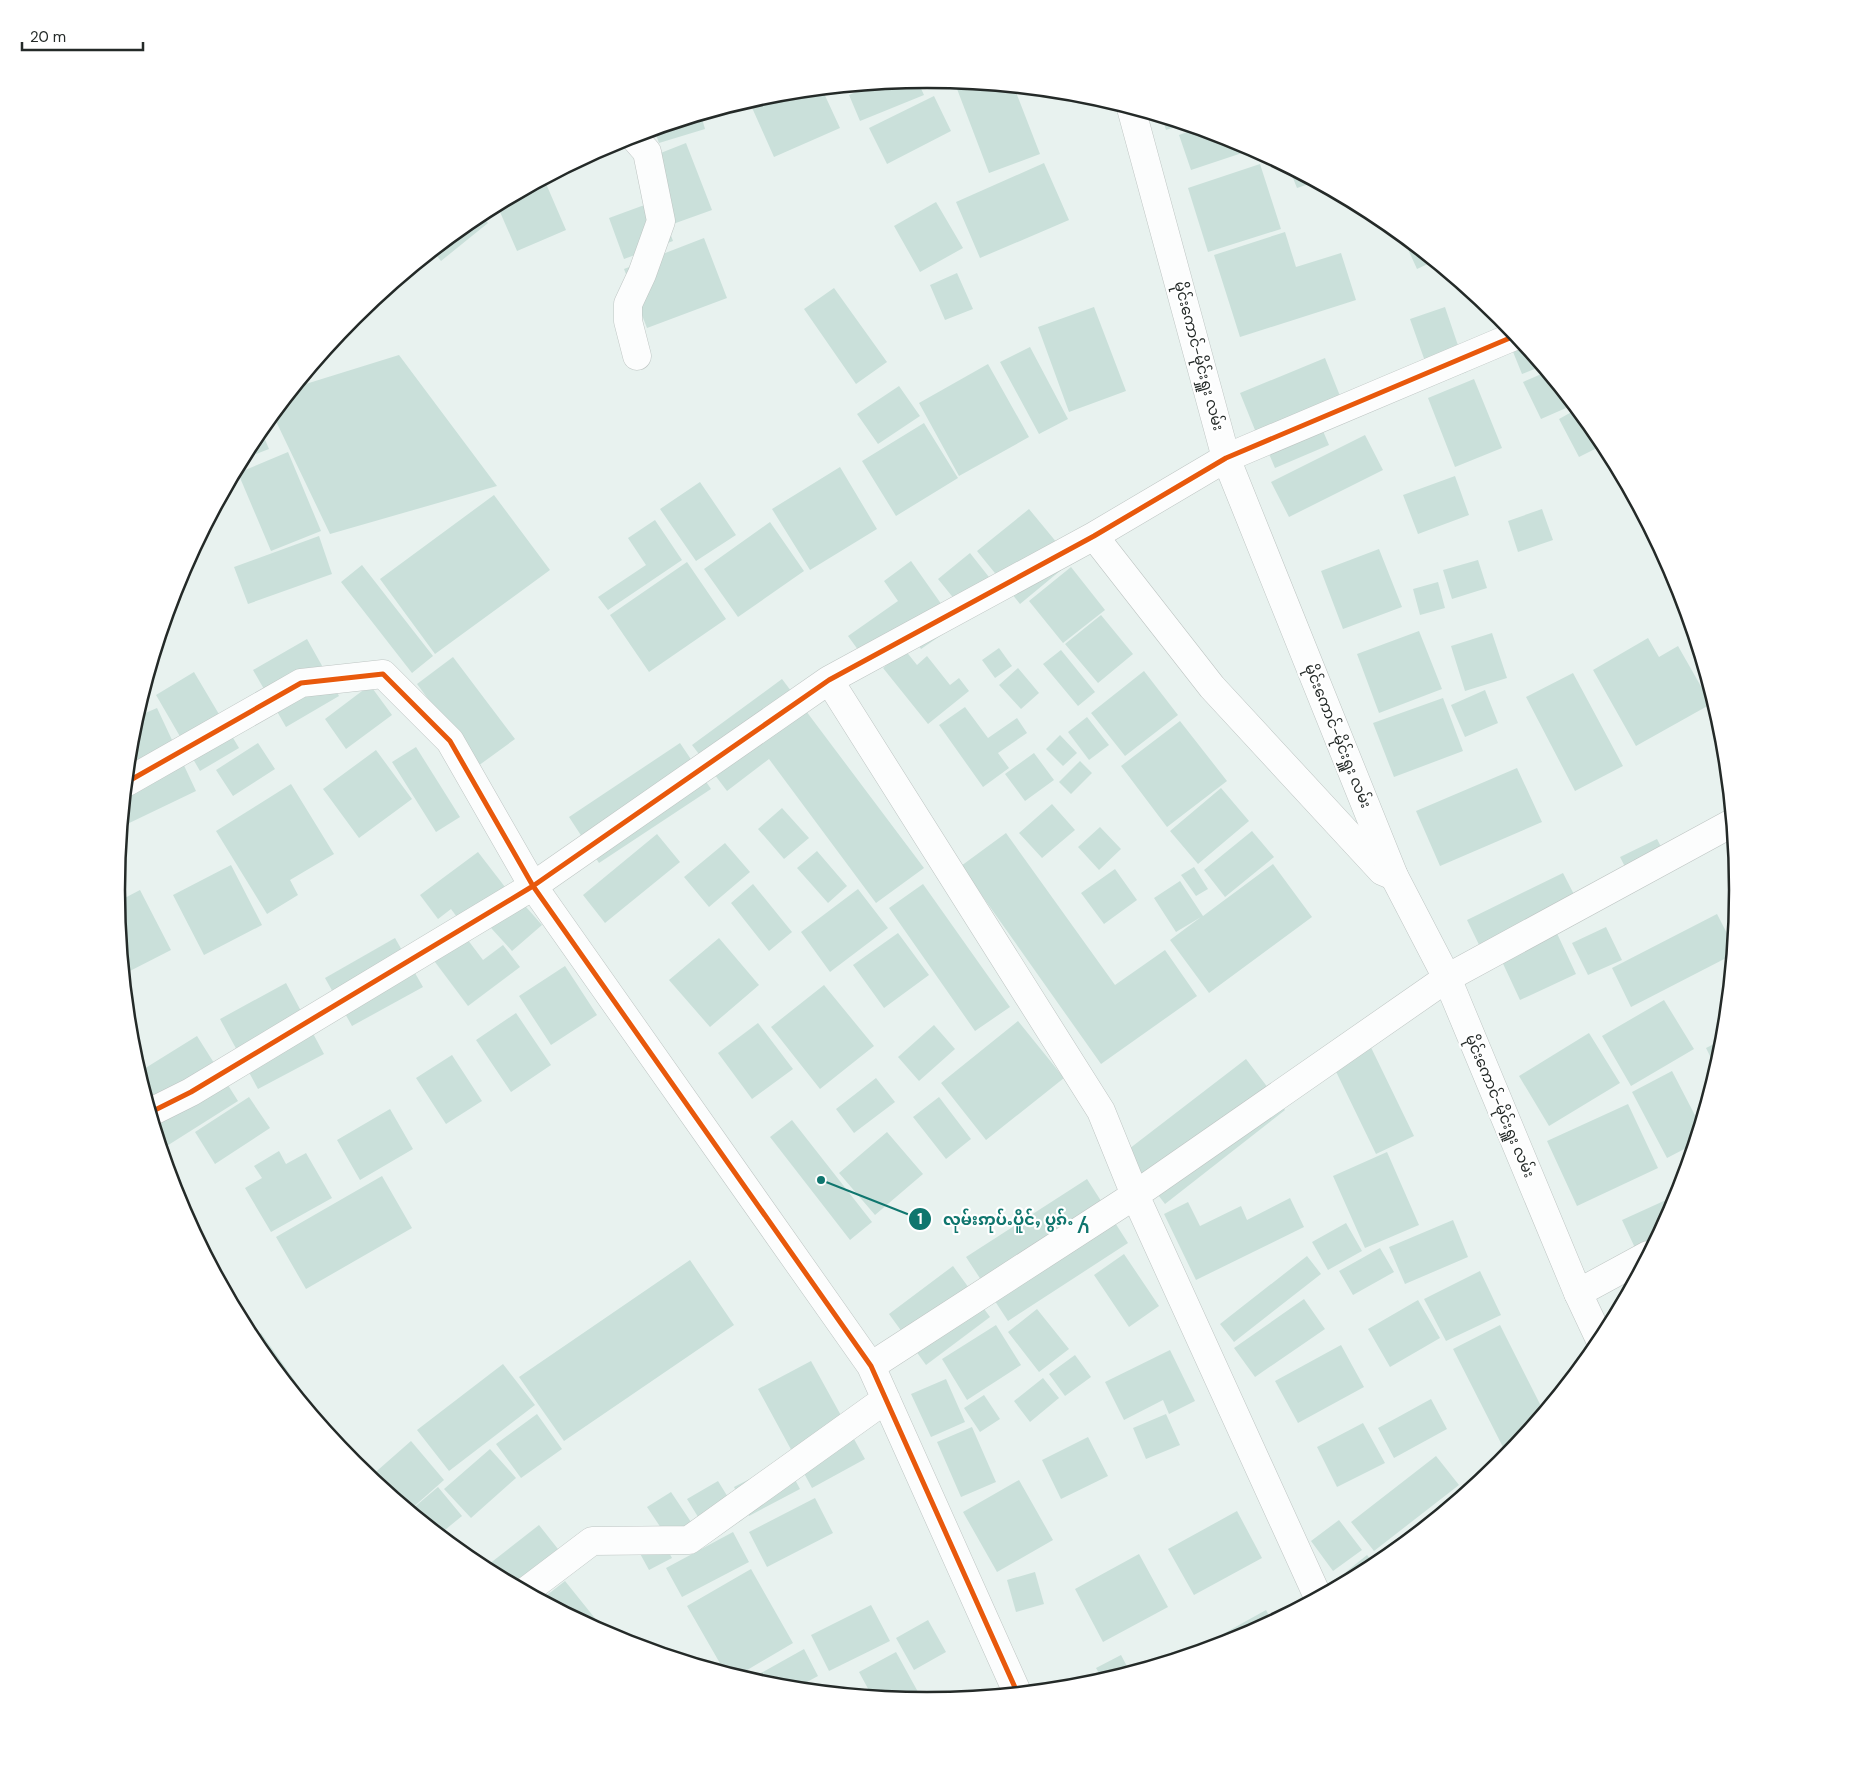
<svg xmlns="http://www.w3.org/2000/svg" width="1855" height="1780" viewBox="0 0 1855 1780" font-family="'DM Sans','Noto Sans Myanmar',sans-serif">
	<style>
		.building { fill: #cae0da }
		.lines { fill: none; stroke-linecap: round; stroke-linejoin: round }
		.minor-casing { stroke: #bec5c3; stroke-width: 29 }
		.secondary-casing { stroke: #bec5c3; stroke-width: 29 }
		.minor { stroke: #fcfdfd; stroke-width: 28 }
		.secondary { stroke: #fcfdfd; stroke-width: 28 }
		.cycleway-casing { stroke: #fff; stroke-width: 8 }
		.cycleway { stroke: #e8590c; stroke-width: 5 }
		.labels { text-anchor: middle; stroke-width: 4.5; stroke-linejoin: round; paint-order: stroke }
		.street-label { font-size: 15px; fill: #242a28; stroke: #fff }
		.rim { fill: none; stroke: #242a28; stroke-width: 2.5 }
		.leader { fill: none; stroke: #0f766e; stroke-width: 2 }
		.callout-dot { fill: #0f766e; stroke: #fff; stroke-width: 2 }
		.mark-label { font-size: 15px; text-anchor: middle; font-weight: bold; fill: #fff }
		.callout-label { font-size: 16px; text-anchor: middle; font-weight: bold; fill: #0f766e; stroke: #fff; stroke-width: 4.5; stroke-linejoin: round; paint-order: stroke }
	</style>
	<rect width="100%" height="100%" fill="#e8f2ef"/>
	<!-- building -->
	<path class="building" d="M 917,80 L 924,95 L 860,121 L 849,95 L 874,84 Z
		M 954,81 L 1014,87 L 1040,154 L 989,173 Z
		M 850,86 L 831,94 L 829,88 Z
		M 822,89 L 840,128 L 774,157 L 749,101 L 770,94 Z
		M 934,96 L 951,131 L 887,164 L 869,128 Z
		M 701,115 L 705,129 L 659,143 L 654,129 Z
		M 1162,117 L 1184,124 L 1185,124 L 1166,130 Z
		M 1198,128 L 1238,141 L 1254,149 L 1191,170 L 1179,135 Z
		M 686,143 L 712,210 L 673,224 L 648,158 Z
		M 1044,163 L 1069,220 L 980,258 L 956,202 Z
		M 1260,164 L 1281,229 L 1208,252 L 1188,188 Z
		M 1289,168 L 1315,182 L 1297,188 Z
		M 544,179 L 566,230 L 517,251 L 497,205 Z
		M 658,200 L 673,241 L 624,259 L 609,218 Z
		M 936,202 L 963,248 L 920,272 L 894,226 Z
		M 480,214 L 488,223 L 441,261 L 433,251 Z
		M 1285,232 L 1296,267 L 1341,253 L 1356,300 L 1240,337 L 1214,255 Z
		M 1401,234 L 1424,253 L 1434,261 L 1417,269 Z
		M 704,238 L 727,298 L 647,328 L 624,269 Z
		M 957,273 L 973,309 L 945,320 L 930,285 Z
		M 834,288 L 887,362 L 856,384 L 804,309 Z
		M 385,291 L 386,293 L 375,301 L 374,300 Z
		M 1094,307 L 1126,391 L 1069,412 L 1038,327 Z
		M 1445,307 L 1467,372 L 1433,384 L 1410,319 Z
		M 1497,313 L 1501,317 L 1512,329 L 1505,332 Z
		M 1518,337 L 1542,366 L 1522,374 L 1509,342 Z
		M 1030,347 L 1068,419 L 1039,434 L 1000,362 Z
		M 399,355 L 497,486 L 330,534 L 273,415 L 296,387 Z
		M 1325,358 L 1342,401 L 1257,435 L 1240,393 Z
		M 988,364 L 1029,437 L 959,476 L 919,403 Z
		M 1546,372 L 1552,378 L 1566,408 L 1541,419 L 1523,382 Z
		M 1474,379 L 1502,448 L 1455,467 L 1428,398 Z
		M 899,386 L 920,416 L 878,444 L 857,414 Z
		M 1577,409 L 1605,444 L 1579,457 L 1559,419 Z
		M 1317,417 L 1329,445 L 1275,468 L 1263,440 Z
		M 924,423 L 958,478 L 896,516 L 862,461 Z
		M 261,430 L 269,449 L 243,459 L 253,439 Z
		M 1365,435 L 1383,470 L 1289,517 L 1271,482 Z
		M 288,452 L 321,531 L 271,551 L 238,473 Z
		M 840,467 L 877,529 L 810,570 L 772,509 Z
		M 1455,476 L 1469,515 L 1418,534 L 1403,495 Z
		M 700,482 L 736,535 L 696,561 L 660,509 Z
		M 494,495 L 550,570 L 435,654 L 380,579 Z
		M 1029,509 L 1072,561 L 1020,604 L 977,551 Z
		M 1542,509 L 1553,540 L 1518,552 L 1508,521 Z
		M 655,520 L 682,560 L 608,610 L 598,597 L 646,565 L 628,538 Z
		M 770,522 L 804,571 L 738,617 L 704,569 Z
		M 319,536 L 332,574 L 248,604 L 234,567 Z
		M 1379,549 L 1402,607 L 1343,629 L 1321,571 Z
		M 970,553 L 1000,591 L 968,616 L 938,579 Z
		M 1478,560 L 1487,588 L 1452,599 L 1443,570 Z
		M 911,561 L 956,625 L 921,649 L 911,635 L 869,665 L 848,636 L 898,601 L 884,581 Z
		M 687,562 L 726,619 L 649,672 L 610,615 Z
		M 362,565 L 433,656 L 412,673 L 341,582 Z
		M 1071,567 L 1105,610 L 1063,643 L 1029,601 Z
		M 1438,582 L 1445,608 L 1420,615 L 1413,589 Z
		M 1101,615 L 1133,654 L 1098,683 L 1065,644 Z
		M 1419,631 L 1442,689 L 1379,713 L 1357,654 Z
		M 1492,633 L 1507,678 L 1465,691 L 1451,646 Z
		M 1648,638 L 1659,657 L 1678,646 L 1711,704 L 1636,746 L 1593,670 Z
		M 307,639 L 339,696 L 286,727 L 253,670 Z
		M 999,648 L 1012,666 L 995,678 L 982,660 Z
		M 905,650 L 917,665 L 927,656 L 950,685 L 959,678 L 969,691 L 928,724 L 883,668 Z
		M 1061,650 L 1095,692 L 1078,706 L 1043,664 Z
		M 453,657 L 515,739 L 478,766 L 417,684 Z
		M 1018,668 L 1039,693 L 1021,709 L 999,685 Z
		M 1144,671 L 1178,715 L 1125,756 L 1091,713 Z
		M 194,672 L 239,748 L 200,771 L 156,695 Z
		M 1573,673 L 1623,766 L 1575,791 L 1526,697 Z
		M 782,679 L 924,868 L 876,903 L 769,759 L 727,791 L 692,745 Z
		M 370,685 L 392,715 L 346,749 L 325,719 Z
		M 1485,690 L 1498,723 L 1465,737 L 1451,705 Z
		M 1443,698 L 1463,751 L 1394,777 L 1373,723 Z
		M 965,707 L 988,738 L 1017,718 L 1027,733 L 998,753 L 1009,768 L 983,787 L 939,725 Z
		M 157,708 L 196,791 L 123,826 L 132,731 L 136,717 Z
		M 1087,717 L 1109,745 L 1089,760 L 1068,732 Z
		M 1180,721 L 1227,781 L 1167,827 L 1121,766 Z
		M 1060,735 L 1077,753 L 1063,766 L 1046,749 Z
		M 258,743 L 275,769 L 233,796 L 216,770 Z
		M 680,743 L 711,789 L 599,863 L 569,817 Z
		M 416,747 L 460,817 L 436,832 L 392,762 Z
		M 376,750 L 412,799 L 359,838 L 323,789 Z
		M 1034,753 L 1054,780 L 1025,801 L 1005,774 Z
		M 1080,761 L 1092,773 L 1071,794 L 1059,782 Z
		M 1517,768 L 1542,822 L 1440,866 L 1416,811 Z
		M 291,784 L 334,854 L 290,880 L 298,895 L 267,914 L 216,831 Z
		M 1221,788 L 1249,821 L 1198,864 L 1170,831 Z
		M 1052,804 L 1075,830 L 1042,858 L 1019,833 Z
		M 782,808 L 809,838 L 784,859 L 758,829 Z
		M 1100,827 L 1121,849 L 1099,870 L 1078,847 Z
		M 1252,831 L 1274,857 L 1225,897 L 1204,870 Z
		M 1006,833 L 1115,985 L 1165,950 L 1197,996 L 1101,1064 L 961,866 Z
		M 657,834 L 680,862 L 605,923 L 583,895 Z
		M 1657,839 L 1671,866 L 1634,884 L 1620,857 Z
		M 725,843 L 750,872 L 709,907 L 684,877 Z
		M 817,851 L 847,886 L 828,903 L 797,868 Z
		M 478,852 L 505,887 L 460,921 L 451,909 L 438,919 L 420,895 Z
		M 1273,864 L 1312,917 L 1209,993 L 1170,940 L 1201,917 L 1176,932 L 1154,898 L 1180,881 L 1203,916 Z
		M 231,865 L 262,925 L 204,955 L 173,895 Z
		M 1194,867 L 1208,889 L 1196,896 L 1181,875 Z
		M 1115,869 L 1137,900 L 1104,924 L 1081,893 Z
		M 1563,873 L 1580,906 L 1483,953 L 1467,920 Z
		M 753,884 L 792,932 L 769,951 L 731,903 Z
		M 923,884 L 1010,1007 L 975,1031 L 889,908 Z
		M 858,889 L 888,928 L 830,972 L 801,932 Z
		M 140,890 L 171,950 L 124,974 L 117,902 Z
		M 511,890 L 542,925 L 512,951 L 481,917 Z
		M 1717,914 L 1733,945 L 1732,955 L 1631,1007 L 1612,968 Z
		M 452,919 L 483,960 L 503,945 L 520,967 L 468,1006 L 420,942 Z
		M 1554,927 L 1576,974 L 1520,1000 L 1498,953 Z
		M 1606,927 L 1622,960 L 1588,975 L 1572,943 Z
		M 898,933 L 929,975 L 884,1008 L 853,965 Z
		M 395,938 L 423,987 L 352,1026 L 325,978 Z
		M 719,938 L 759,985 L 710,1027 L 669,980 Z
		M 565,966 L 597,1015 L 551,1045 L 519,996 Z
		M 286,983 L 324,1054 L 258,1089 L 220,1019 Z
		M 824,985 L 874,1046 L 820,1089 L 771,1027 Z
		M 1664,1000 L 1694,1049 L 1631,1086 L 1602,1036 Z
		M 516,1013 L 551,1065 L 511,1092 L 476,1040 Z
		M 1018,1021 L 1064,1078 L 986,1140 L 941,1083 Z
		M 758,1023 L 793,1069 L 752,1099 L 718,1053 Z
		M 934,1025 L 955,1049 L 919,1081 L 898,1057 Z
		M 1364,1033 L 1414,1136 L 1376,1154 L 1326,1051 Z
		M 1589,1033 L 1620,1083 L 1549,1126 L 1519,1076 Z
		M 197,1036 L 238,1101 L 162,1149 L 139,1072 Z
		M 1724,1039 L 1723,1049 L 1717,1070 L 1706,1048 Z
		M 452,1055 L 482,1101 L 446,1124 L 416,1078 Z
		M 1246,1059 L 1285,1110 L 1165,1204 L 1125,1152 Z
		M 1672,1071 L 1700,1125 L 1694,1144 L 1667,1158 L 1632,1092 Z
		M 876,1078 L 895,1102 L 854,1133 L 836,1109 Z
		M 249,1097 L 270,1128 L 215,1164 L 195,1132 Z
		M 939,1097 L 971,1139 L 946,1159 L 913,1117 Z
		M 1628,1104 L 1658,1168 L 1577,1206 L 1547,1141 Z
		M 390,1109 L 413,1149 L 360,1180 L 337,1140 Z
		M 792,1120 L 872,1222 L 850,1240 L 770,1137 Z
		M 887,1132 L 923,1174 L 875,1215 L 839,1173 Z
		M 279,1151 L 286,1164 L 306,1153 L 332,1198 L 271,1232 L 245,1188 L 262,1178 L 254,1166 Z
		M 1387,1152 L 1419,1225 L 1365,1248 L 1333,1176 Z
		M 382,1176 L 412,1228 L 306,1289 L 276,1237 Z
		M 1087,1179 L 1128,1243 L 1008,1321 L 966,1257 Z
		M 1290,1198 L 1304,1227 L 1196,1280 L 1164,1214 L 1188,1202 L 1200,1226 L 1241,1206 L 1247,1220 Z
		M 1666,1200 L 1671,1211 L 1643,1265 L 1622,1220 Z
		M 1453,1220 L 1468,1257 L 1405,1284 L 1389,1247 Z
		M 1346,1223 L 1362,1251 L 1328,1270 L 1312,1242 Z
		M 1380,1248 L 1394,1272 L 1353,1295 L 1339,1271 Z
		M 1124,1254 L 1159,1306 L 1129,1327 L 1094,1275 Z
		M 1307,1256 L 1321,1274 L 1234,1342 L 1220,1324 Z
		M 690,1260 L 734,1325 L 564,1441 L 519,1377 Z
		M 953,1266 L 990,1317 L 926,1365 L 889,1314 Z
		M 1480,1271 L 1501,1315 L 1446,1341 L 1424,1299 Z
		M 1304,1299 L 1325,1329 L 1255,1377 L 1234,1348 Z
		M 1418,1300 L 1440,1338 L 1390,1367 L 1368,1329 Z
		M 1037,1309 L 1069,1349 L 1039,1372 L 1008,1332 Z
		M 996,1325 L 1021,1365 L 967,1400 L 942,1359 Z
		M 1500,1325 L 1544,1412 L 1513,1450 L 1506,1453 L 1453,1349 Z
		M 261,1333 L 343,1449 L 342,1450 L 253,1340 L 252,1339 Z
		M 1341,1345 L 1364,1387 L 1298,1423 L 1275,1381 Z
		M 1170,1350 L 1195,1401 L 1169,1414 L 1163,1400 L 1124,1420 L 1105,1382 Z
		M 1075,1355 L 1091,1377 L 1065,1396 L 1049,1374 Z
		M 811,1361 L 865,1459 L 812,1488 L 758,1389 Z
		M 503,1364 L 535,1405 L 449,1471 L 417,1430 Z
		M 1043,1378 L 1059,1398 L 1030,1422 L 1014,1401 Z
		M 946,1379 L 965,1422 L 931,1437 L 911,1394 Z
		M 984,1395 L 1000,1419 L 980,1432 L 964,1408 Z
		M 1431,1399 L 1447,1429 L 1394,1458 L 1378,1428 Z
		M 537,1414 L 562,1449 L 521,1478 L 496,1444 Z
		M 1166,1414 L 1180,1445 L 1146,1459 L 1133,1428 Z
		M 1363,1423 L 1385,1463 L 1337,1487 L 1317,1447 Z
		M 972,1427 L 996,1482 L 961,1497 L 937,1442 Z
		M 1088,1437 L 1108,1476 L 1061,1499 L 1042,1460 Z
		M 411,1441 L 444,1480 L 410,1510 L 370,1477 Z
		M 490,1449 L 516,1478 L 471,1518 L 444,1489 Z
		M 1436,1456 L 1459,1485 L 1374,1551 L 1351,1522 Z
		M 785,1461 L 800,1489 L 749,1516 L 734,1487 Z
		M 1019,1480 L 1053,1540 L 997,1572 L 963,1512 Z
		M 718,1481 L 742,1520 L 711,1538 L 687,1499 Z
		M 438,1487 L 462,1516 L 440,1534 L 411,1510 Z
		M 671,1492 L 693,1525 L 669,1540 L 647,1507 Z
		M 815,1498 L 833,1533 L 767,1567 L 749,1532 Z
		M 1237,1511 L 1262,1558 L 1194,1595 L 1168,1549 Z
		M 1339,1520 L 1362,1550 L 1333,1571 L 1311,1541 Z
		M 539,1525 L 573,1568 L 536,1596 L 484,1568 Z
		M 654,1526 L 672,1558 L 649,1570 L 632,1539 Z
		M 733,1532 L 749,1562 L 682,1597 L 666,1568 Z
		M 1139,1554 L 1168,1607 L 1103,1642 L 1075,1589 Z
		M 1367,1555 L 1376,1566 L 1340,1585 L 1336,1580 Z
		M 751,1569 L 793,1643 L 737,1676 L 725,1672 L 687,1606 Z
		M 1035,1572 L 1044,1604 L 1016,1612 L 1007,1580 Z
		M 565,1581 L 598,1622 L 592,1626 L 542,1599 Z
		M 871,1605 L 890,1641 L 829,1671 L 811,1635 Z
		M 1266,1610 L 1272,1621 L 1238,1640 L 1226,1643 L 1221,1635 Z
		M 928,1620 L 946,1652 L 914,1670 L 896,1638 Z
		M 804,1649 L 818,1676 L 796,1688 L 769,1686 L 753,1681 L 752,1678 Z
		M 896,1652 L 923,1701 L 872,1696 L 859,1672 Z
		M 1121,1655 L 1130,1672 L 1103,1680 L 1096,1668 Z"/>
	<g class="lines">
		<!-- minor casing -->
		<g class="minor-casing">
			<path id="minor" d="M 633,136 L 647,152 L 661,221 L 642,274 L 628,304 L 628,321 L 637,356
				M 1094,536 L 1212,687 L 1382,871 L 1394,876
				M 829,680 L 1101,1111 L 1135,1195 L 1318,1597
				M 127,782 L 301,683 L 383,674 L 450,741 L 533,886 L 871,1366 L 1017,1692
				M 151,1112 L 191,1092 L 533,886 L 829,680 L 1094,536 L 1226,458 L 1517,335
				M 1578,1293 L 1648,1255
				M 871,1366 L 1135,1195 L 1447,978 L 1732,823
				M 526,1591 L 592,1541 L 689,1540 L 886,1399"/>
		</g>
		<!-- secondary casing -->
		<g class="secondary-casing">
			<path id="secondary" d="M 1131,108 L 1226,458 L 1394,876 L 1447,978 L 1578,1293 L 1601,1342"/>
		</g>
		<!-- minor -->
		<use href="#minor" class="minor"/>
		<!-- secondary -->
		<use href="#secondary" class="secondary"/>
		<!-- cycleway casing -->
		<g class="cycleway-casing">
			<path id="cycleway" d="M 127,782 L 301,683 L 383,674 L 450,741 L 533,886 L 871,1366 L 1017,1692
				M 151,1112 L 191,1092 L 533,886 L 829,680 L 1094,536 L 1226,458 L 1517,335"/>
		</g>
		<!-- cycleway -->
		<use href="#cycleway" class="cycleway"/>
	</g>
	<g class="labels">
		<!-- street labels -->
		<g class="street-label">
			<text transform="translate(1199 356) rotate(75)" y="5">မိုင်းကောင်-မိုင်းရှူး လမ်း</text>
			<text transform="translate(1338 736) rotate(68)" y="5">မိုင်းကောင်-မိုင်းရှူး လမ်း</text>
			<text transform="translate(1500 1106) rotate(67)" y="5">မိုင်းကောင်-မိုင်းရှူး လမ်း</text>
		</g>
	</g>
	<!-- crop -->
	<path d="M0 0H1855V1780H0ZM125 890a802 802 0 1 1 1604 0a802 802 0 1 1-1604 0Z" fill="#fff" fill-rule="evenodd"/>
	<path class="rim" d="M125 890a802 802 0 1 1 1604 0a802 802 0 1 1-1604 0Z"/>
	<!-- callouts -->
	<path class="leader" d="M821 1180L920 1219"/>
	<g class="callout-dot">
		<circle cx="821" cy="1180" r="5"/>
		<circle cx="920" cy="1219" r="12"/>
	</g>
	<g class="mark-label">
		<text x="920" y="1224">1</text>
	</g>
	<g class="callout-label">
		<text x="1016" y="1225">လုမ်းဢုပ်ႉပိူင်ႇ ပွၵ်ႉ ႓</text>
	</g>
	<!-- scale -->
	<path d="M22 42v8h121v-8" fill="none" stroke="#242a28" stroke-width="2.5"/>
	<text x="30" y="42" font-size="15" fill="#242a28" stroke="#ffffff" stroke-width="4" paint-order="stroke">20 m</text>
</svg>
